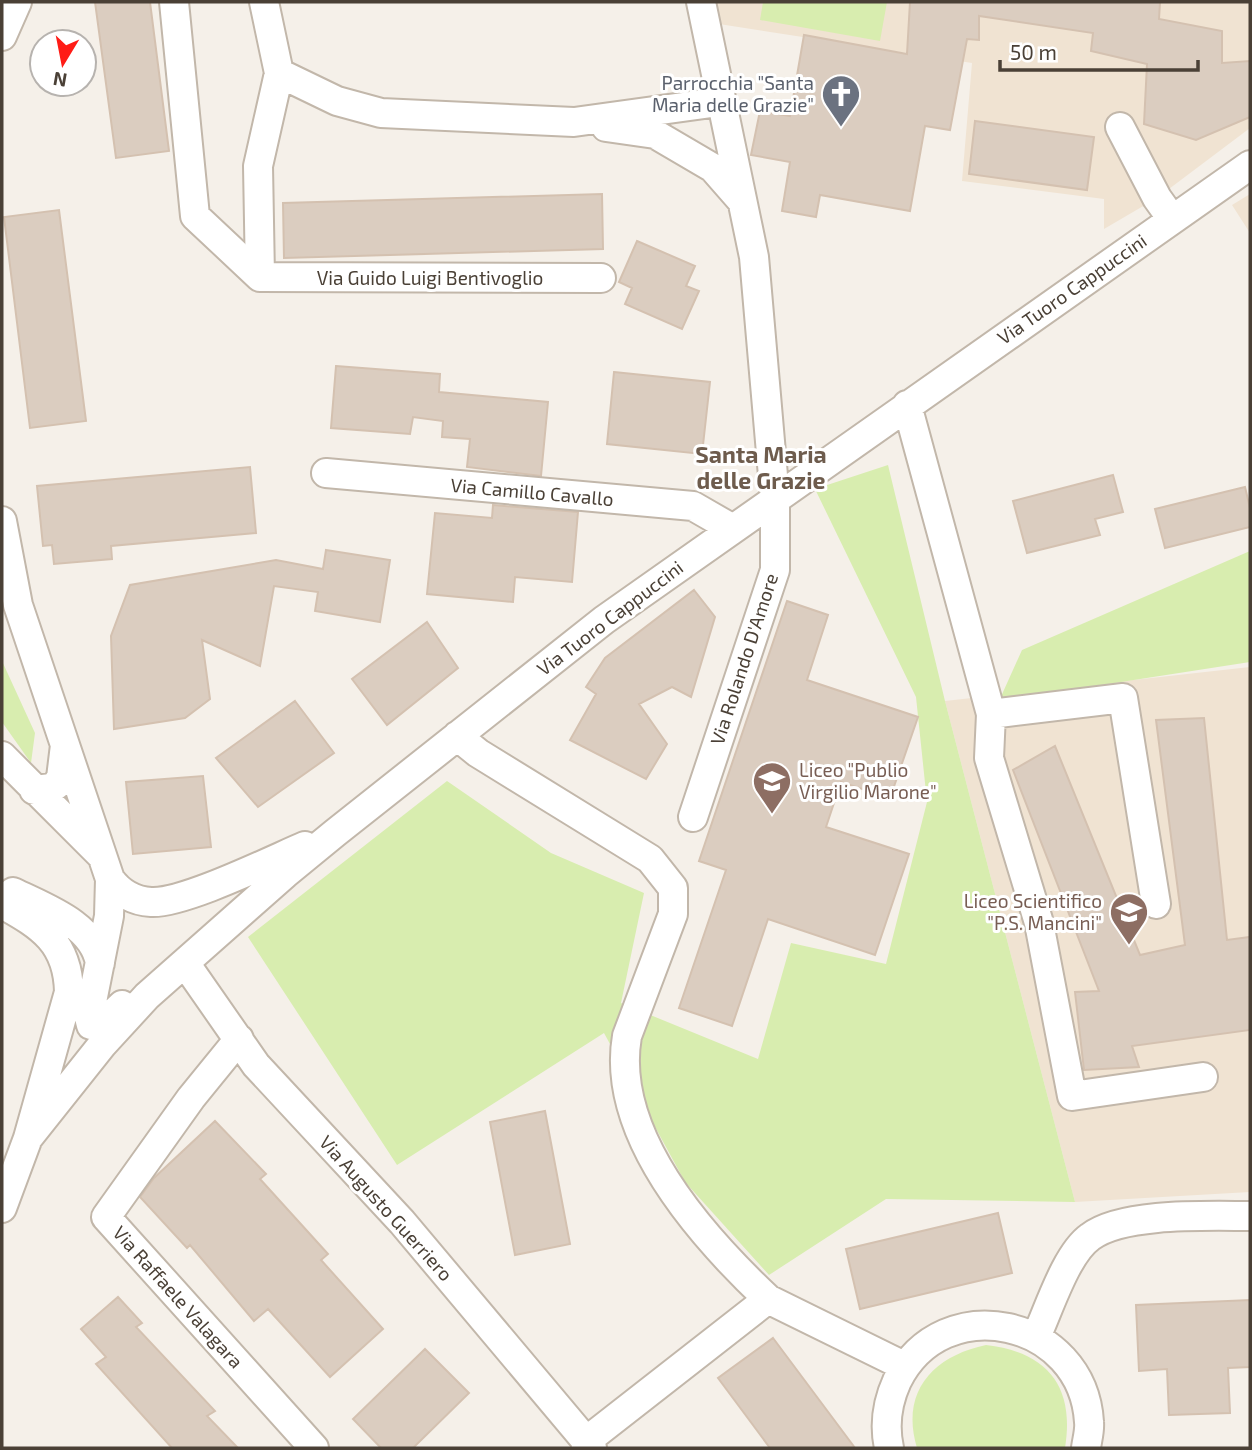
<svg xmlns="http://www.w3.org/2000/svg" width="1252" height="1450" viewBox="0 0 1252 1450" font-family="'Exo 2',sans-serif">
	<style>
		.education { fill: #f0e3d2 }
		.green { fill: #d8edaf }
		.building { fill: #dbcdc0; stroke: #d4c1b0; stroke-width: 2 }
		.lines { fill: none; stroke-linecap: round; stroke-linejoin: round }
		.minor-casing { stroke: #c2b7aa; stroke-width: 32 }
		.minor { stroke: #fff; stroke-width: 28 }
		.labels { text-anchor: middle; stroke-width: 6; stroke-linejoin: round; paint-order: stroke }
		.worship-label { font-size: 19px; fill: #5b616d; stroke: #fff; text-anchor: end }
		.street-label { font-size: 19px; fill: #4a4036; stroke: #fff }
		.education-label { font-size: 19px; fill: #785e54; stroke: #fff; text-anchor: start }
		.quarter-label { font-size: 23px; font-weight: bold; fill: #6e5c4d; stroke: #fff }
	</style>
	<rect width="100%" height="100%" fill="#f5f0e9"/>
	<!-- education -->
	<path class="education" d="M 715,2 L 1250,2 L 1250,128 L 1157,198 L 1104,229 L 1104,199 L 962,181 L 972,63 L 719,24 Z
		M 1250,194 L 1250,233 L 1232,205 Z
		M 1250,667 L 1250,1192 L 1075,1202 L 945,701 Z"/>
	<!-- green -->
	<path class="green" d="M 763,2 L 887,2 L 880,41 L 760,20 Z
		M 888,465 L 945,701 L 1075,1202 L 886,1199 L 769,1275 L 685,1182 L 604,1033 L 397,1165 L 248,937 L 447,781 L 551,853 L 644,893 L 621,1003 L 758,1059 L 791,943 L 886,964 L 927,802 L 916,697 L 815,489 Z
		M 1250,551 L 1250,662 L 999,701 L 1022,650 Z
		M 2,661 L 35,733 L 31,763 L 2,722 Z
		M 986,1345 C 1048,1352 1075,1387 1065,1448 L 917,1448 C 900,1392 933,1356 986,1345 Z"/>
	<!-- building -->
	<path class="building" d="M 95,2 L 150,2 L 169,151 L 116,158 Z
		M 910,2 L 1160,2 L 1159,19 L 1222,31 L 1222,63 L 1250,61 L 1250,117 L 1196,140 L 1144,124 L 1147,64 L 1091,51 L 1093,33 L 979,16 L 979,40 L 967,39 L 950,130 L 925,126 L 910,211 L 820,195 L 816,217 L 782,211 L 790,162 L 751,155 L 760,111 L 790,116 L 804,35 L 907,54 Z
		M 975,121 L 1094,137 L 1087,190 L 969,174 Z
		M 602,194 L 603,249 L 284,258 L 283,203 Z
		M 59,210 L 86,421 L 30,428 L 4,217 Z
		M 637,241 L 695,266 L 686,286 L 699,291 L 682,329 L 625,304 L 632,288 L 619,282 Z
		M 336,366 L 440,374 L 439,392 L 548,402 L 541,476 L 467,467 L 470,439 L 442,437 L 443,421 L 413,417 L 410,434 L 331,428 Z
		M 614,372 L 710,382 L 702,454 L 607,444 Z
		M 250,467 L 256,533 L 111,546 L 112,559 L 54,564 L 52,545 L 43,546 L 37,486 Z
		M 1113,475 L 1123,512 L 1095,519 L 1100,535 L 1027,553 L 1013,501 Z
		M 1245,487 L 1250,508 L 1250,527 L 1165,548 L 1155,509 Z
		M 493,505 L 578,512 L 572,582 L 515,577 L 513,602 L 427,594 L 435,513 L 492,518 Z
		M 326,550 L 390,560 L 380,622 L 315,611 L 318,592 L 274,586 L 260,666 L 202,640 L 210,699 L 185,718 L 114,729 L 111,636 L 130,585 L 276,560 L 323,569 Z
		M 694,590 L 715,617 L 691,697 L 672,687 L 639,704 L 667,744 L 646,779 L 570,740 L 596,694 L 586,687 L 605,658 Z
		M 787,601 L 828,615 L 807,680 L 918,717 L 890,798 L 841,782 L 826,827 L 909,854 L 875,955 L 768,919 L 732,1026 L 679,1008 L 726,870 L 699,861 Z
		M 427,622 L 458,668 L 387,725 L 352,679 Z
		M 295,701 L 334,753 L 258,807 L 216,758 Z
		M 1204,718 L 1227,940 L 1250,937 L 1250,1030 L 1132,1046 L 1139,1067 L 1084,1070 L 1075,992 L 1099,991 L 1013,770 L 1055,746 L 1140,955 L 1185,945 L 1156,720 Z
		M 203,776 L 211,847 L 133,854 L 126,782 Z
		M 545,1111 L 570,1244 L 515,1255 L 490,1122 Z
		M 215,1121 L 266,1174 L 260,1179 L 328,1254 L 321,1260 L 383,1329 L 330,1377 L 268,1309 L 254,1321 L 190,1245 L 187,1248 L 140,1197 L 154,1178 Z
		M 998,1213 L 1012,1273 L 860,1309 L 846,1249 Z
		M 118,1297 L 142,1323 L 136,1327 L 215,1411 L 207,1416 L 238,1448 L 172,1448 L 96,1364 L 106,1357 L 81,1329 Z
		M 1250,1300 L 1250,1367 L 1228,1368 L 1230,1413 L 1169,1415 L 1167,1369 L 1139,1371 L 1136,1305 Z
		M 773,1338 L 855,1448 L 770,1448 L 718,1378 Z
		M 425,1349 L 469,1393 L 413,1448 L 381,1448 L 353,1419 Z"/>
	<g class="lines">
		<!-- minor casing -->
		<g class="minor-casing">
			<path id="minor" d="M 174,2 L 195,216 L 260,277
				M 264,2 L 279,73 L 337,101 L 381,113 L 574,122 L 719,102
				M 2,36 L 17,2
				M 279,73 L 258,166 L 260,277 L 601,278
				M 606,127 L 655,134 L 713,168 L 741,200
				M 1120,127 L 1157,198 L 1172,219
				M 907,405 L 991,714 L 989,758 L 1039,923 L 1072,1096 L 1203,1077
				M 326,473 L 693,506 L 733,529
				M 2,521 L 18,605 L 65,745 L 61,778 L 56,785 L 52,788 L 34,790
				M 991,714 L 1123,698 L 1156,904
				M 457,736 L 478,753 L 650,859 L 673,888 L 673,914 L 627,1036 C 610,1134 701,1236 768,1299
				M 65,745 L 110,879 L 109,916 L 89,1017 L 91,1025 L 99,1027 L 122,1005
				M 2,756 L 101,855
				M 693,817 L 775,570 L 775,499 L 754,257 L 701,2
				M 110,879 C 120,893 133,901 151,902 C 183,904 272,860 305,846
				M 13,892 C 45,908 93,924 100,963
				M 2,904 C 42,926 68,943 69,992 L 28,1138 L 2,1208
				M 185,963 L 256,1065 L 402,1222 L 592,1448
				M 239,1039 L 191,1098 L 106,1217 L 314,1448
				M 28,1138 L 102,1045 L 147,996 L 285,874 L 335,833 L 604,620 L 1250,165
				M 1036,1337 C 1049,1309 1066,1254 1090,1237 C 1122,1212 1210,1216 1250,1216
				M 585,1442 L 768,1299 L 904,1366
				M 889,1448 C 884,1425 887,1403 897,1381 C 943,1288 1083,1319 1089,1422 C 1090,1430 1087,1440 1086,1448"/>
		</g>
		<!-- minor -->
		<use href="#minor" class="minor"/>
	</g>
	<!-- icons -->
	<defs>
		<g id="church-pin" transform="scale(2.0125)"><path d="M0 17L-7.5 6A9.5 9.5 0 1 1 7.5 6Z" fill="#6b7280" stroke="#fff"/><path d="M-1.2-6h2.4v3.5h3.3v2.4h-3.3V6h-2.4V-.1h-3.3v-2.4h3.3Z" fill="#fff"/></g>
		<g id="school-pin" transform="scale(2.0125)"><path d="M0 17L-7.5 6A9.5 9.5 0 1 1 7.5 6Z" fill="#8d6e63" stroke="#fff"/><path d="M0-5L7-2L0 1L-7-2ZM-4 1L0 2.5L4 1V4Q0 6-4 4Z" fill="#fff"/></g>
	</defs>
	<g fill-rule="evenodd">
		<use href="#church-pin" x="841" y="94"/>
		<use href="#school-pin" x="772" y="781"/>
		<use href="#school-pin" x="1129" y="912"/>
	</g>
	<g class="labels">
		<!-- worship labels -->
		<g class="worship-label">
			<text x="814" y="90">Parrocchia "Santa<tspan x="814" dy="22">Maria delle Grazie"</tspan></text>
		</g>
		<!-- street labels -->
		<g class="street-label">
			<text x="430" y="285">Via Guido Luigi Bentivoglio</text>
			<text transform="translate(1072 289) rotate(-35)" y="7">Via Tuoro Cappuccini</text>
			<text transform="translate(532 492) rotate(5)" y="7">Via Camillo Cavallo</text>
			<text transform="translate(610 618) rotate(-37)" y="7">Via Tuoro Cappuccini</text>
			<text transform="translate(744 659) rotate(-72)" y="7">Via Rolando D'Amore</text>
			<text transform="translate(386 1208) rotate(48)" y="7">Via Augusto Guerriero</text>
			<text transform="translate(178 1297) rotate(48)" y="7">Via Raffaele Valagara</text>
		</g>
		<!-- education labels -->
		<g class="education-label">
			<text x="799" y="777">Liceo "Publio<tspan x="799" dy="22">Virgilio Marone"</tspan></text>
			<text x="1102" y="908" text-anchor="end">Liceo Scientifico<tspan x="1102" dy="22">"P.S. Mancini"</tspan></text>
		</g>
		<!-- quarter labels -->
		<g class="quarter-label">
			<text x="761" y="463">Santa Maria<tspan x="761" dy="26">delle Grazie</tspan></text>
		</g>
	</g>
	<!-- border -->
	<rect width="1252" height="1450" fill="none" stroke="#4a4036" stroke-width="7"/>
	<!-- north arrow -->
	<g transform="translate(63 63) rotate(190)"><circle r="33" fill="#ffffff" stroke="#b7b3af" stroke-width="2"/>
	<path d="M0-5L12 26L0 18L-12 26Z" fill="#ff1c16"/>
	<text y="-10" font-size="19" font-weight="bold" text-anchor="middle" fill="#4a4036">N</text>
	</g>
	<!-- scale -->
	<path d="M1000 60v10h198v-10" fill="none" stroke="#4a4036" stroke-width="3.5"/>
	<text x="1010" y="60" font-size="21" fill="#4a4036" stroke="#ffffff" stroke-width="5" paint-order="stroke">50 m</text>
</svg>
